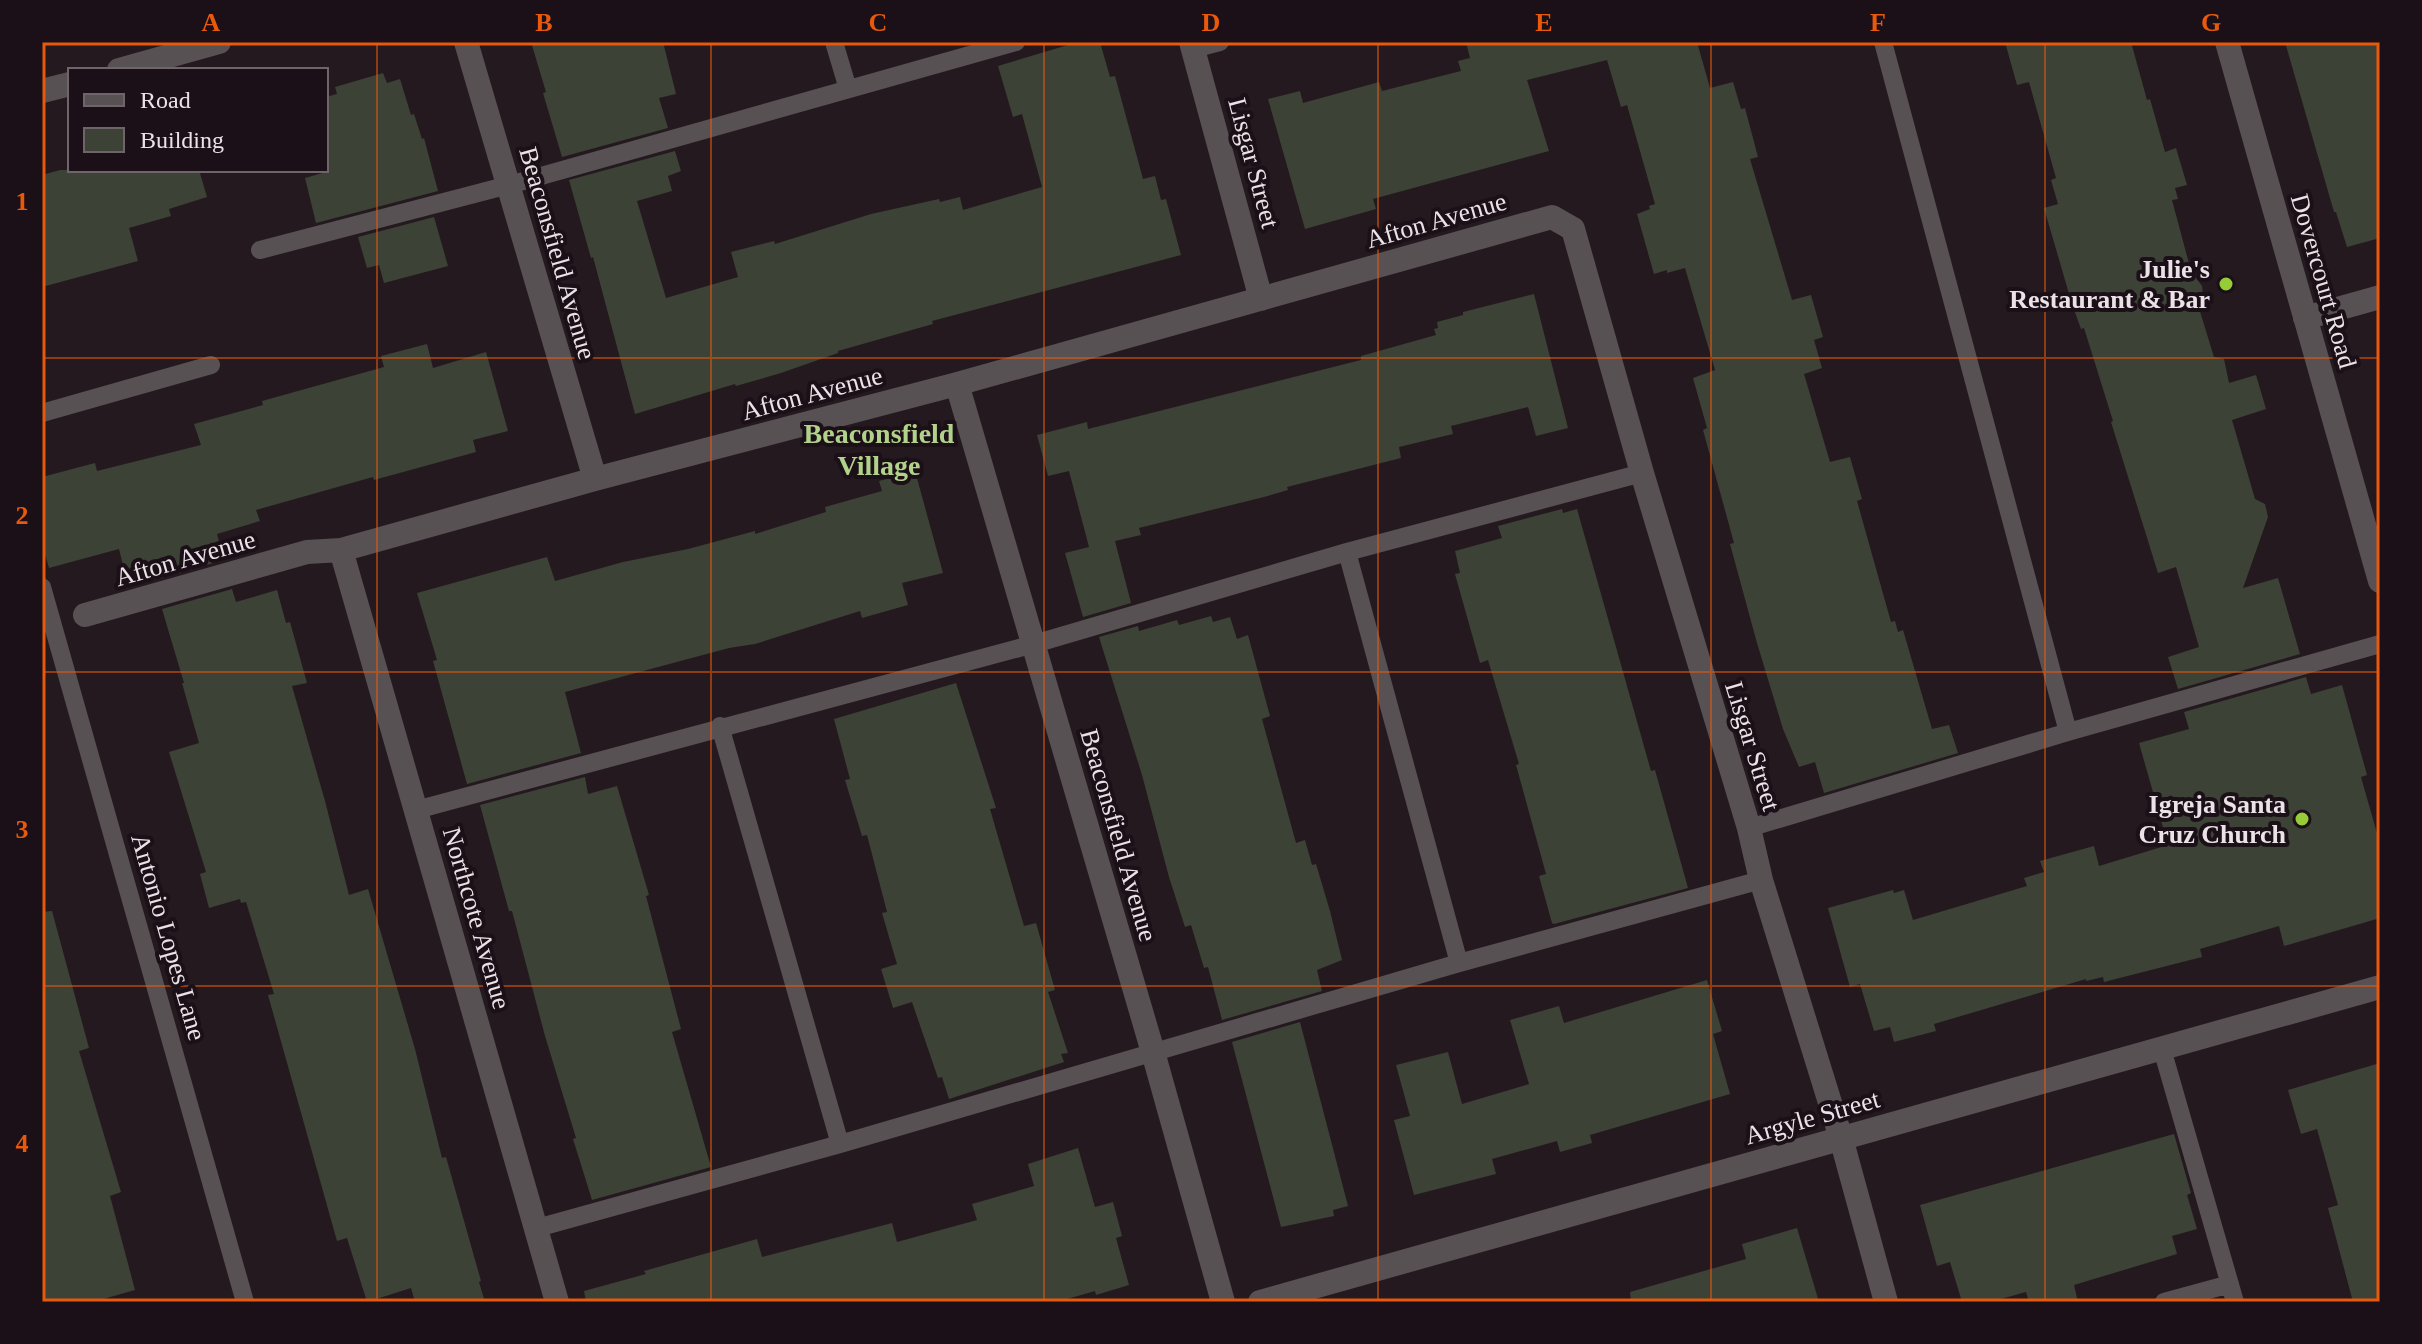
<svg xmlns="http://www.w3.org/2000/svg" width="2422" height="1344" viewBox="0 0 2422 1344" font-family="Georgia,serif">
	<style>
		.building { fill: #3c4235 }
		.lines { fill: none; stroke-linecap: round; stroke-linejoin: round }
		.lane { stroke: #575154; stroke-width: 18 }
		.street { stroke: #575154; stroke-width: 24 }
		.grid { fill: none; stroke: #e8590c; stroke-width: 2; stroke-opacity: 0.55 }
		.poi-dot { fill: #97cc39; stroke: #1b1017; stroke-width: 3 }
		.labels { text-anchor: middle; stroke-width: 8; stroke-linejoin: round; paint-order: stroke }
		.street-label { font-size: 26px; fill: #ebe2e7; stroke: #1b1017 }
		.poi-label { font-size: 26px; font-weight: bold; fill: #ebe2e7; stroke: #1b1017; text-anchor: end }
		.neighbourhood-label { font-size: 28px; font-weight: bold; fill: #b2d18a; stroke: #1b1017 }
		.neatline { fill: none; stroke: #e8590c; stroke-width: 3 }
		.grid-label { font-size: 26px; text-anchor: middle; font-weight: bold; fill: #e8590c }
	</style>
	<rect width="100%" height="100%" fill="#251920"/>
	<!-- building -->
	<path class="building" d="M 531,42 L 663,42 L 676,94 L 659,98 L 668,128 L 562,157 L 543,93 L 546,92 Z
		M 1078,42 L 1100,42 L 1110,77 L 1115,76 L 1143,179 L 1155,176 L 1161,200 L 1166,199 L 1181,255 L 932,321 L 933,324 L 838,351 L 838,353 L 781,373 L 736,386 L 735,384 L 635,414 L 593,257 L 591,258 L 569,180 L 675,151 L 681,171 L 668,176 L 672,191 L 637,201 L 666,298 L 738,277 L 731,252 L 774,241 L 775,244 L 871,214 L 939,199 L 940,202 L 960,197 L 963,210 L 1042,187 L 1022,114 L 1013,117 L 998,66 Z
		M 1466,42 L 1697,42 L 1710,88 L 1733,82 L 1741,109 L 1745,108 L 1758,157 L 1750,159 L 1792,300 L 1811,295 L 1823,337 L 1814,340 L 1822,368 L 1804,374 L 1830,462 L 1850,457 L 1862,499 L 1857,501 L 1891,622 L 1895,621 L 1898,632 L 1903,630 L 1932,729 L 1949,725 L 1958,753 L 1824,793 L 1815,762 L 1799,767 L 1783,729 L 1757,643 L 1730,544 L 1734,543 L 1703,430 L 1707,428 L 1693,378 L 1715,370 L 1685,268 L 1667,273 L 1667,270 L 1654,274 L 1637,214 L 1650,209 L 1649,206 L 1655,204 L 1627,105 L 1621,107 L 1607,60 L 1527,80 L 1549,151 L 1373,199 L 1376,209 L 1305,229 L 1268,99 L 1300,91 L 1303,103 L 1379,82 L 1382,91 L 1461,71 L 1458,61 L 1470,58 Z
		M 2005,42 L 2131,42 L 2147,100 L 2150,99 L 2165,152 L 2176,148 L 2187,185 L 2175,188 L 2178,199 L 2172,200 L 2191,271 L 2202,286 L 2203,296 L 2198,305 L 2214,357 L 2224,359 L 2229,383 L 2256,375 L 2266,409 L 2232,420 L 2255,499 L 2265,504 L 2268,517 L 2243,588 L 2278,578 L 2300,654 L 2178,689 L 2168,657 L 2199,647 L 2176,567 L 2158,573 L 2111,422 L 2113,421 L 2084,328 L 2081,329 L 2072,304 L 2044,208 L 2058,204 L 2051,180 L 2056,178 L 2029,82 L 2017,85 Z
		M 2285,42 L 2380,42 L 2380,238 L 2347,247 L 2336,212 L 2334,212 Z
		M 383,73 L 387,83 L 400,79 L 411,115 L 414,114 L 422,139 L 424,138 L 438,191 L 316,223 L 305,178 L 326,172 L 326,97 L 337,94 L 335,87 Z
		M 60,170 L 199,170 L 207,197 L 169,209 L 171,216 L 129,228 L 138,261 L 42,287 L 42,175 Z
		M 434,217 L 448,266 L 384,283 L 379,265 L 367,268 L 358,237 Z
		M 1534,294 L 1568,428 L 1536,436 L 1528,407 L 1451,426 L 1453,434 L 1399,447 L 1401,458 L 1287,487 L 1288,490 L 1264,497 L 1139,528 L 1141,535 L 1115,541 L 1131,603 L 1083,617 L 1065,553 L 1089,547 L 1069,471 L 1048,476 L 1037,435 L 1087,422 L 1088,429 L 1361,360 L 1361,356 L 1436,335 L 1434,329 L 1438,328 L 1437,322 L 1463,315 L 1463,312 Z
		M 427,344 L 433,368 L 486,352 L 508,431 L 473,440 L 476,452 L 374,480 L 373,477 L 256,510 L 260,521 L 217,534 L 224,560 L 154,580 L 150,567 L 125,573 L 119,549 L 49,568 L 42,544 L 42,477 L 95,463 L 97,471 L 201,445 L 194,424 L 263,405 L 262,401 L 384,367 L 381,356 Z
		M 915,471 L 943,573 L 902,583 L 908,605 L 862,618 L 860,611 L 755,644 L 729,648 L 565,692 L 581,753 L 467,784 L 433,661 L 437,660 L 417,593 L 547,557 L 555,581 L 623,562 L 688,549 L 755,531 L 755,534 L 826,512 L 825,507 L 882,491 L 879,481 Z
		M 1562,509 L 1563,513 L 1577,509 L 1651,771 L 1655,770 L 1688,888 L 1554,924 L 1552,923 L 1539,876 L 1546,874 L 1516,765 L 1519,764 L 1488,660 L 1480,663 L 1455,574 L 1460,573 L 1455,551 L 1502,538 L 1498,526 Z
		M 232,589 L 236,602 L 277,590 L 286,623 L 290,622 L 307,683 L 292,686 L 325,801 L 349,895 L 368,889 L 415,1049 L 442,1158 L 446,1157 L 481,1281 L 479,1282 L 485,1302 L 415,1302 L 411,1288 L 367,1302 L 347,1238 L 337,1241 L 268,995 L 274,994 L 246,902 L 241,903 L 240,899 L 209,908 L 200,874 L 206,872 L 169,752 L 199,743 L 182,683 L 184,683 L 162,609 Z
		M 1211,616 L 1213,622 L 1230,617 L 1237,639 L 1248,635 L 1270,716 L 1262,719 L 1296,843 L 1305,840 L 1312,865 L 1316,864 L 1330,911 L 1342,960 L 1317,970 L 1322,991 L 1222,1020 L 1208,967 L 1204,968 L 1191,925 L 1185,927 L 1169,877 L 1142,775 L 1099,637 L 1138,626 L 1139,631 L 1177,620 L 1179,625 Z
		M 2306,677 L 2311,694 L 2342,685 L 2367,775 L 2361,777 L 2380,844 L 2380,918 L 2284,946 L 2279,926 L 2200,949 L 2202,957 L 2104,982 L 2103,977 L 2086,981 L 2086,979 L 1934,1024 L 1936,1031 L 1894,1042 L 1890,1027 L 1874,1031 L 1860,984 L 1850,987 L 1828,908 L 1893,890 L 1894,893 L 1904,890 L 1913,920 L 2027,886 L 2024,878 L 2044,872 L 2040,861 L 2094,846 L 2099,866 L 2168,845 L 2139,743 L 2189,729 L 2184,712 Z
		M 956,683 L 996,808 L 990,809 L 1024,926 L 1036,923 L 1055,990 L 1048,992 L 1068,1053 L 1061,1054 L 1064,1062 L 949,1099 L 942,1077 L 938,1078 L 912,1002 L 893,1008 L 881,969 L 897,964 L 882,913 L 887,912 L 867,835 L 862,836 L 845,780 L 850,779 L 834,719 Z
		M 585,777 L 588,794 L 617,786 L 649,895 L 646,896 L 681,1029 L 672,1032 L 711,1167 L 592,1200 L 573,1139 L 576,1138 L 545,1036 L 512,911 L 509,911 L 480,805 Z
		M 52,911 L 89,1048 L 79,1051 L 121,1192 L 110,1196 L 135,1290 L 93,1302 L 42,1302 L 42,912 Z
		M 1707,980 L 1722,1031 L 1713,1034 L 1730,1094 L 1590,1135 L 1592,1143 L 1560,1152 L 1557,1141 L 1492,1159 L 1496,1174 L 1414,1195 L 1394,1120 L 1410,1116 L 1396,1065 L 1448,1052 L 1462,1104 L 1529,1084 L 1510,1020 L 1559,1006 L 1564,1023 Z
		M 1300,1022 L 1348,1206 L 1333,1210 L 1334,1216 L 1281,1227 L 1232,1042 Z
		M 2380,1063 L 2380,1302 L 2353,1302 L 2328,1208 L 2338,1205 L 2317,1129 L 2301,1134 L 2288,1090 Z
		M 2174,1134 L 2191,1193 L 2187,1195 L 2197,1229 L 2172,1236 L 2177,1254 L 2074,1285 L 2078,1302 L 2029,1302 L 2026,1292 L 1990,1302 L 1962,1302 L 1950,1262 L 1937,1266 L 1920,1205 Z
		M 1078,1148 L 1095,1207 L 1113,1202 L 1122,1236 L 1116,1238 L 1129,1285 L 1096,1295 L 1095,1291 L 1057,1302 L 586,1302 L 584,1291 L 646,1274 L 644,1271 L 757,1239 L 762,1257 L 892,1223 L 897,1242 L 977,1220 L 972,1204 L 1034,1186 L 1028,1164 Z
		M 1797,1228 L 1819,1302 L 1631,1302 L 1630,1292 L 1746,1259 L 1742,1244 Z"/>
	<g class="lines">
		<!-- lane -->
		<path class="lane" d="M 834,42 L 848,89
			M 1883,42 L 2068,732
			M 1193,49 L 1220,42
			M 260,250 L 509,185 L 1016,42
			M 42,413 L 211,365
			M 1347,552 L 1459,963
			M 42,587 L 245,1302
			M 720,726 L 840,1144
			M 416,810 L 1034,644 L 1347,552 L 1642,473
			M 1749,828 L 2068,732 L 2380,644
			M 2162,1049 L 2235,1302
			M 537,1228 L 840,1144 L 1459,963 L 1761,880
			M 2164,1302 L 2230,1284"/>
		<!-- street -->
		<path class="street" d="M 466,42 L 595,479
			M 1191,42 L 1261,299
			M 2227,42 L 2380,581
			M 119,70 L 219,42
			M 42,91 L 70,84
			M 2305,318 L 2380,297
			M 957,384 L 1153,1052 L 1223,1302
			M 341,550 L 557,1302
			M 85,615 L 307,552 L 341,550 L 595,479 L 957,384 L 1552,217 L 1573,229 L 1642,473 L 1749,828 L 1761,880 L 1841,1138 L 1886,1302
			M 1260,1302 L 2380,987"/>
	</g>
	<!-- grid -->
	<path class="grid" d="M 377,42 L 377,1302M 711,42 L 711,1302M 1044,42 L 1044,1302M 1378,42 L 1378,1302M 1711,42 L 1711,1302M 2045,42 L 2045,1302M 42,358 L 2380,358M 42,672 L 2380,672M 42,986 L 2380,986"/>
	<!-- markers -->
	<g class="poi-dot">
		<circle cx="2226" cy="284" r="8"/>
		<circle cx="2302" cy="819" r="8"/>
	</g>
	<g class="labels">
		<!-- street labels -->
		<g class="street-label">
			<text transform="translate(1254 163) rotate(75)" y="9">Lisgar Street</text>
			<text transform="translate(1436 220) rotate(-16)" y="9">Afton Avenue</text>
			<text transform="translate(558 253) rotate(74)" y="9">Beaconsfield Avenue</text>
			<text transform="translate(2324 281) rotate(74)" y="9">Dovercourt Road</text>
			<text transform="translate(812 393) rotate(-15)" y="9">Afton Avenue</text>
			<text transform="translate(185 558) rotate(-16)" y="9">Afton Avenue</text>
			<text transform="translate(1753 746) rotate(73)" y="9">Lisgar Street</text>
			<text transform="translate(1119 835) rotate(74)" y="9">Beaconsfield Avenue</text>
			<text transform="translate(477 918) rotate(74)" y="9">Northcote Avenue</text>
			<text transform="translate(169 937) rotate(74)" y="9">Antonio Lopes Lane</text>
			<text transform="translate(1812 1117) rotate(-16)" y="9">Argyle Street</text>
		</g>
		<!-- poi labels -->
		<g class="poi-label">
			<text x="2210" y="278">Julie's<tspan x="2210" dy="30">Restaurant &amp; Bar</tspan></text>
			<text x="2286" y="813">Igreja Santa<tspan x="2286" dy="30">Cruz Church</tspan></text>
		</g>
		<!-- neighbourhood labels -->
		<g class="neighbourhood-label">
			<text x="879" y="443">Beaconsfield<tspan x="879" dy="32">Village</tspan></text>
		</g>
	</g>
	<!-- border -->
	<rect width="2422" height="1344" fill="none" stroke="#1b1017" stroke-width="88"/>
	<!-- legend -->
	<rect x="68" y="68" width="260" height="104" fill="#1b1017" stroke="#6e646a" stroke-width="2"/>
	<rect x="84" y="94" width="40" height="12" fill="#575154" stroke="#6e646a" stroke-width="2"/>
	<text x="140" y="108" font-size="24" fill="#ebe2e7">Road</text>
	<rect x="84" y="128" width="40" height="24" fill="#3c4235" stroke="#6e646a" stroke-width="2"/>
	<text x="140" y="148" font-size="24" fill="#ebe2e7">Building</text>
	<rect x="44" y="44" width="2334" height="1256" class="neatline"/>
	<g class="grid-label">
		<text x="211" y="31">A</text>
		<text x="544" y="31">B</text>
		<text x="878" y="31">C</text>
		<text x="1211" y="31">D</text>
		<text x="1544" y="31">E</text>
		<text x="1878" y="31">F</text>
		<text x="2211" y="31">G</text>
		<text x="22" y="210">1</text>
		<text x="22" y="524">2</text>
		<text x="22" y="838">3</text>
		<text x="22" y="1152">4</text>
	</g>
</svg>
